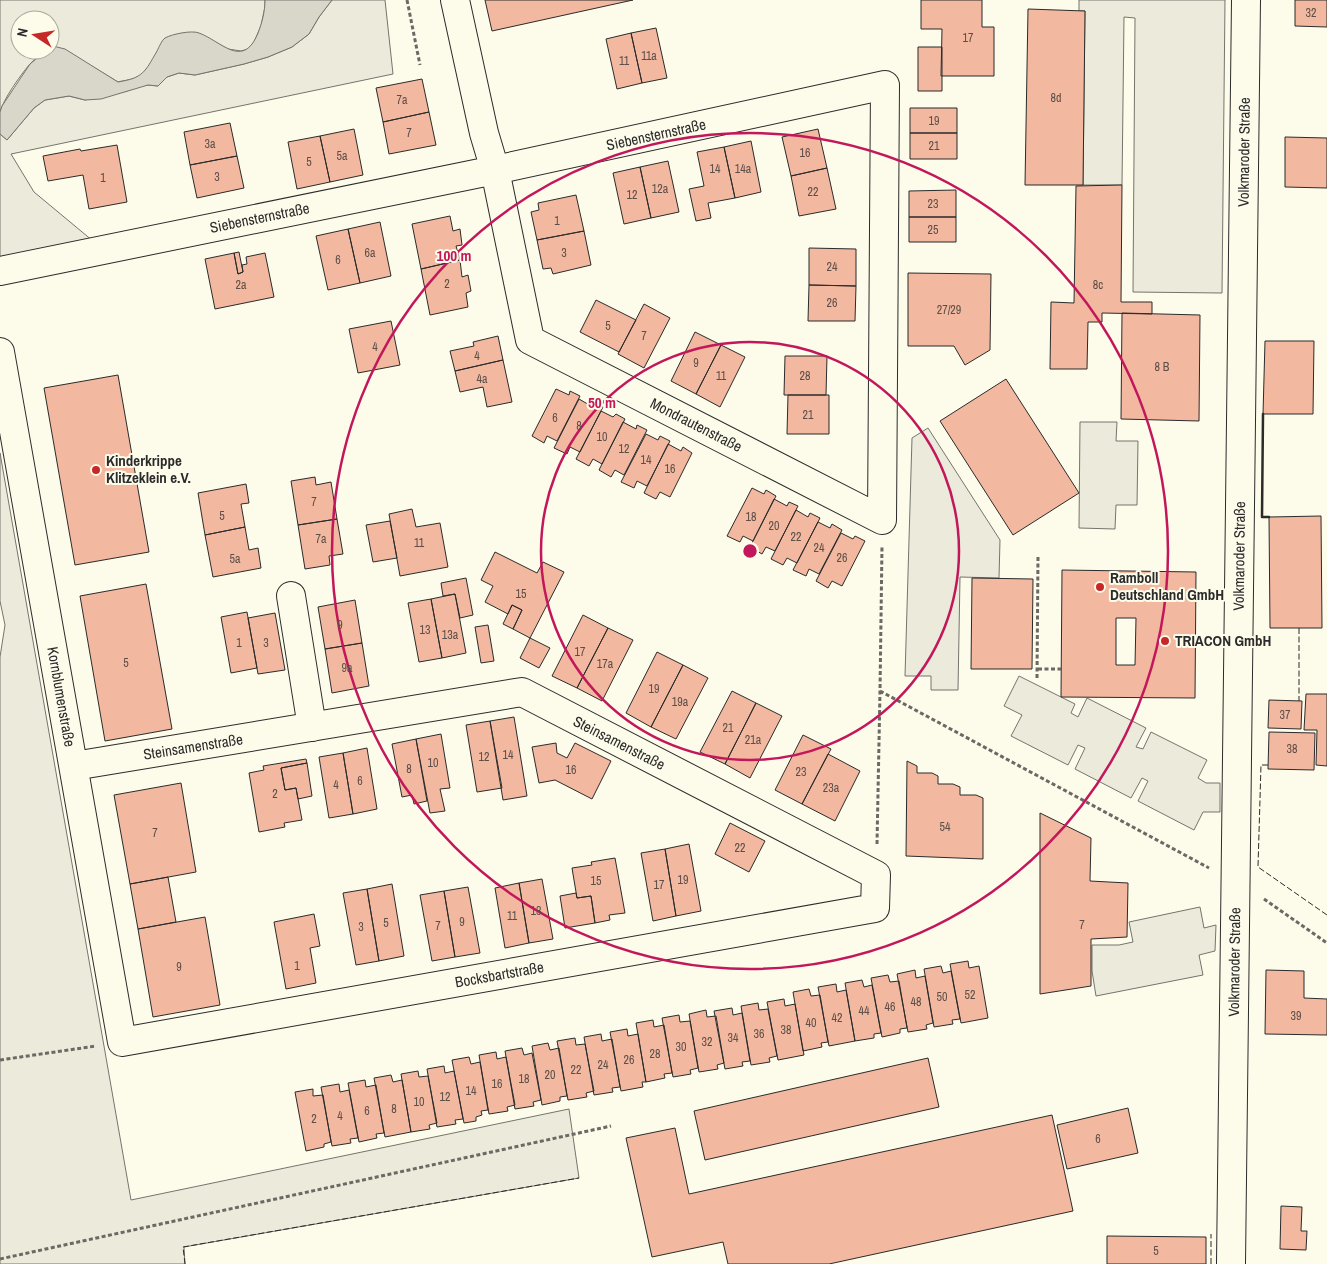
<svg xmlns="http://www.w3.org/2000/svg" width="1327" height="1264" viewBox="0 0 1327 1264" font-family="'Archivo Narrow',sans-serif">
	<style>
		.green { fill: #ecebdb; stroke: #74746e }
		.parking { fill: #eceadb; stroke: #74746e }
		.water { fill: #d8d7c9; stroke: #74746e }
		.building { fill: #f2b8a0; stroke: #2b2b2b; fill-rule: evenodd }
		.lines { fill: none; stroke-linecap: round; stroke-linejoin: round }
		.minor-casing { stroke: #2b2b2b; stroke-width: 30 }
		.path { stroke: #6a6964; stroke-width: 3; stroke-dasharray: 4 2.5; stroke-linecap: butt }
		.minor { stroke: #fdfbea; stroke-width: 28 }
		.fence { stroke: #2b2b2b; stroke-width: 1; stroke-dasharray: 6 2.5; stroke-linecap: butt }
		.wall { stroke: #2b2b2b; stroke-width: 2.5 }
		.ring { fill: none; stroke: #c2185b; stroke-width: 2.5 }
		.poi-dot { fill: #c62828; stroke: #fdfbea; stroke-width: 2 }
		.labels { text-anchor: middle; stroke-width: 4; stroke-linejoin: round; paint-order: stroke }
		.number-label { font-size: 12px; fill: #5d4e48 }
		.street-label { font-size: 15px; fill: #2b2b2b; stroke: #fdfbea }
		.poi-label { font-size: 15px; font-weight: bold; fill: #2b2b2b; stroke: #fdfbea; text-anchor: start }
		.centre { fill: #c2185b; stroke: #fdfbea; stroke-width: 2.5 }
		.ring-label { font-size: 15px; text-anchor: middle; font-weight: bold; fill: #c2185b; stroke: #fdfbea; stroke-width: 4; stroke-linejoin: round; paint-order: stroke }
	</style>
	<rect width="100%" height="100%" fill="#fdfbea"/>
	<!-- green -->
	<path class="green" d="M 0,0 L 265,0 L 265,7 L 261,26 L 254,42 L 248,49 L 241,51 L 228,49 L 212,40 L 164,39 C 158,49 150,69 141,75 C 134,80 125,80 118,82 L 83,61 L 53,46 L 50,48 L 50,20 L 20,20 L 20,50 L 47,50 C 41,55 34,59 29,65 C 20,76 4,98 0,112 Z
		M 332,0 L 385,0 L 393,74 L 11,154 L 34,192 L 99,246 L 0,265 L 0,134 L 7,140 L 34,108 L 45,100 L 69,96 L 85,100 L 127,91 L 136,87 L 148,85 L 158,86 L 167,77 L 179,73 L 195,75 L 244,64 L 268,57 L 292,47 L 309,34 L 319,17 Z
		M 0,453 L 131,1200 L 569,1109 L 579,1178 L 184,1247 L 185,1264 L 0,1264 L 0,657 L 5,625 L 0,601 Z"/>
	<!-- parking -->
	<path class="parking" d="M 1079,0 L 1225,0 L 1222,293 L 1133,292 L 1135,18 L 1124,17 L 1122,185 L 1083,185 L 1085,11 L 1079,11 Z
		M 1080,422 L 1117,422 L 1116,441 L 1138,441 L 1137,505 L 1116,505 L 1115,529 L 1079,528 Z
		M 928,428 L 1000,540 L 999,578 L 960,577 L 958,690 L 931,690 L 931,676 L 905,676 L 912,438 Z
		M 1019,676 L 1075,704 L 1071,713 L 1078,717 L 1087,698 L 1146,728 L 1136,747 L 1143,749 L 1151,732 L 1207,760 L 1198,778 L 1206,783 L 1220,783 L 1220,812 L 1203,812 L 1194,830 L 1138,801 L 1148,781 L 1142,778 L 1131,798 L 1075,769 L 1085,748 L 1078,745 L 1068,765 L 1011,736 L 1022,715 L 1004,706 Z
		M 1200,907 L 1204,928 L 1216,925 L 1215,951 L 1199,955 L 1203,975 L 1096,996 L 1092,971 L 1092,945 L 1119,945 L 1133,942 L 1129,922 Z"/>
	<!-- water -->
	<path class="water" d="M 265,0 L 332,0 L 319,17 L 309,34 L 292,47 L 268,57 L 244,64 L 195,75 L 179,73 L 167,77 L 158,86 L 148,85 L 101,99 L 85,100 L 69,96 L 45,100 L 34,108 L 7,140 L 0,134 L 0,112 L 2,106 L 30,64 L 47,50 L 50,50 L 50,48 L 53,46 L 65,49 L 118,82 C 143,78 145,72 157,51 C 159,47 162,40 165,38 C 172,34 192,30 199,33 C 221,41 243,70 258,33 C 262,23 265,11 265,0 Z"/>
	<!-- building -->
	<path class="building" d="M 485,0 L 633,0 L 492,31 Z
		M 921,0 L 982,0 L 982,27 L 994,27 L 994,76 L 941,76 L 942,29 L 921,29 Z
		M 1295,0 L 1327,0 L 1327,27 L 1295,26 Z
		M 1028,9 L 1085,11 L 1083,185 L 1025,185 Z
		M 656,28 L 667,78 L 642,83 L 631,33 Z
		M 631,33 L 642,83 L 617,89 L 606,39 Z
		M 918,47 L 942,47 L 942,91 L 918,91 Z
		M 422,79 L 429,112 L 383,122 L 376,88 Z
		M 910,108 L 957,108 L 957,133 L 910,133 Z
		M 429,112 L 436,145 L 389,154 L 383,122 Z
		M 230,123 L 237,156 L 190,165 L 184,132 Z
		M 354,129 L 363,175 L 330,182 L 320,136 Z
		M 818,129 L 827,168 L 791,176 L 782,137 Z
		M 910,133 L 957,133 L 957,159 L 910,159 Z
		M 320,136 L 330,182 L 297,189 L 288,142 Z
		M 1285,137 L 1327,138 L 1327,188 L 1285,187 Z
		M 751,141 L 761,192 L 735,198 L 724,147 Z
		M 117,145 L 127,202 L 89,209 L 83,175 L 48,181 L 43,156 L 80,149 L 81,151 Z
		M 724,147 L 735,198 L 708,203 L 711,218 L 696,221 L 689,189 L 704,186 L 697,152 Z
		M 237,156 L 244,188 L 197,198 L 190,165 Z
		M 668,161 L 679,212 L 651,218 L 640,167 Z
		M 640,167 L 651,218 L 624,224 L 613,173 Z
		M 827,168 L 836,209 L 799,216 L 791,176 Z
		M 1122,185 L 1121,302 L 1152,302 L 1152,314 L 1102,313 L 1102,322 L 1088,322 L 1087,369 L 1050,369 L 1051,302 L 1074,303 L 1076,186 Z
		M 956,190 L 956,217 L 909,217 L 909,191 Z
		M 576,195 L 584,231 L 537,240 L 531,212 L 539,210 L 538,203 Z
		M 450,216 L 453,231 L 460,229 L 462,245 L 456,246 L 460,260 L 421,269 L 412,224 Z
		M 909,217 L 956,217 L 956,242 L 909,242 Z
		M 380,222 L 391,276 L 360,283 L 348,229 Z
		M 348,229 L 360,283 L 328,290 L 316,236 Z
		M 584,231 L 591,265 L 553,274 L 551,268 L 543,269 L 537,240 Z
		M 809,248 L 856,249 L 856,286 L 809,285 Z
		M 239,252 L 243,272 L 238,274 L 234,253 Z
		M 234,253 L 238,274 L 243,272 L 242,265 L 247,264 L 246,257 L 265,253 L 274,297 L 215,309 L 205,259 Z
		M 460,260 L 462,277 L 468,275 L 471,291 L 466,293 L 468,307 L 430,315 L 421,269 Z
		M 908,273 L 991,274 L 990,350 L 965,365 L 954,346 L 908,346 Z
		M 809,285 L 856,286 L 855,321 L 808,321 Z
		M 596,300 L 636,320 L 619,352 L 580,332 Z
		M 644,304 L 670,318 L 644,368 L 618,354 Z
		M 1122,313 L 1200,315 L 1199,421 L 1121,419 Z
		M 391,321 L 400,365 L 358,373 L 349,329 Z
		M 695,332 L 721,345 L 696,394 L 671,381 Z
		M 498,336 L 503,360 L 455,371 L 450,351 L 474,346 L 473,342 Z
		M 1265,341 L 1314,341 L 1313,414 L 1263,414 Z
		M 721,345 L 745,357 L 720,407 L 696,394 Z
		M 785,356 L 827,356 L 826,395 L 784,395 Z
		M 503,360 L 512,402 L 487,407 L 483,387 L 460,392 L 455,371 Z
		M 118,375 L 149,552 L 75,565 L 44,388 Z
		M 1006,379 L 1079,493 L 1013,535 L 940,421 Z
		M 556,389 L 569,395 L 570,391 L 580,396 L 557,441 L 547,436 L 544,443 L 532,436 Z
		M 788,395 L 829,395 L 829,434 L 787,434 Z
		M 579,399 L 591,406 L 593,402 L 603,407 L 580,452 L 570,447 L 567,454 L 554,448 Z
		M 601,411 L 613,417 L 616,414 L 625,419 L 602,464 L 593,459 L 589,466 L 576,459 Z
		M 623,422 L 636,429 L 637,425 L 647,430 L 624,475 L 615,470 L 611,477 L 599,470 Z
		M 646,434 L 658,440 L 660,436 L 670,441 L 647,486 L 637,481 L 634,488 L 621,482 Z
		M 668,444 L 681,451 L 683,447 L 692,453 L 670,497 L 660,492 L 656,499 L 644,493 Z
		M 315,477 L 316,485 L 331,482 L 337,519 L 298,525 L 291,481 Z
		M 246,484 L 249,503 L 241,504 L 245,527 L 205,535 L 198,493 Z
		M 752,488 L 764,494 L 766,490 L 776,496 L 753,541 L 743,536 L 740,542 L 727,536 Z
		M 774,499 L 787,506 L 789,502 L 798,506 L 775,551 L 766,547 L 762,554 L 750,547 Z
		M 412,509 L 416,527 L 440,523 L 448,567 L 400,576 L 389,514 Z
		M 796,510 L 808,517 L 810,513 L 820,518 L 797,563 L 787,558 L 783,565 L 771,559 Z
		M 1321,516 L 1322,628 L 1270,628 L 1269,517 Z
		M 337,519 L 343,554 L 329,556 L 330,565 L 305,569 L 298,525 Z
		M 390,521 L 397,558 L 373,562 L 366,525 Z
		M 818,522 L 830,528 L 832,524 L 842,530 L 819,574 L 809,569 L 806,576 L 793,570 Z
		M 245,527 L 249,550 L 258,548 L 261,568 L 213,577 L 205,535 Z
		M 841,533 L 853,539 L 855,536 L 865,541 L 842,586 L 832,581 L 828,588 L 816,581 Z
		M 495,552 L 537,573 L 543,562 L 564,572 L 530,638 L 513,629 L 522,610 L 512,605 L 508,614 L 485,602 L 493,586 L 481,580 Z
		M 1062,570 L 1196,572 L 1195,698 L 1061,697 ZM 1116,618 L 1136,618 L 1135,665 L 1116,665 Z
		M 466,578 L 473,615 L 460,618 L 455,594 L 443,596 L 441,583 Z
		M 972,578 L 1033,579 L 1032,669 L 971,669 Z
		M 146,584 L 172,729 L 105,741 L 80,596 Z
		M 455,594 L 466,653 L 442,658 L 431,599 Z
		M 431,599 L 442,658 L 419,662 L 408,603 Z
		M 355,600 L 362,643 L 325,649 L 318,607 Z
		M 512,605 L 522,610 L 513,629 L 503,624 Z
		M 247,612 L 257,668 L 231,673 L 221,617 Z
		M 275,613 L 285,670 L 258,674 L 248,618 Z
		M 583,615 L 608,628 L 577,688 L 552,676 Z
		M 488,625 L 494,661 L 481,663 L 475,627 Z
		M 608,628 L 633,640 L 602,701 L 577,688 Z
		M 530,638 L 550,648 L 539,668 L 520,658 Z
		M 362,643 L 369,686 L 332,693 L 325,649 Z
		M 657,652 L 683,665 L 651,727 L 626,713 Z
		M 683,665 L 708,678 L 676,739 L 651,727 Z
		M 732,691 L 756,703 L 725,764 L 700,752 Z
		M 1306,694 L 1327,694 L 1327,766 L 1316,765 L 1317,730 L 1304,730 Z
		M 1269,700 L 1302,701 L 1301,729 L 1268,728 Z
		M 756,703 L 782,716 L 750,778 L 725,764 Z
		M 514,717 L 527,796 L 503,800 L 490,721 Z
		M 490,721 L 502,788 L 477,792 L 466,725 Z
		M 1269,732 L 1315,733 L 1314,770 L 1268,769 Z
		M 441,734 L 450,788 L 440,789 L 445,811 L 430,813 L 416,739 Z
		M 803,735 L 831,749 L 802,804 L 775,790 Z
		M 416,739 L 427,801 L 414,804 L 412,795 L 402,797 L 392,744 Z
		M 556,743 L 557,753 L 567,758 L 575,743 L 611,761 L 592,799 L 555,780 L 539,783 L 532,747 Z
		M 367,748 L 377,809 L 353,814 L 343,753 Z
		M 343,753 L 353,814 L 329,818 L 319,757 Z
		M 828,754 L 860,771 L 835,821 L 802,804 Z
		M 306,759 L 307,763 L 281,768 L 285,790 L 296,788 L 302,820 L 284,823 L 285,827 L 259,832 L 249,773 L 264,770 L 263,766 Z
		M 907,761 L 917,766 L 917,773 L 932,773 L 938,776 L 938,784 L 953,784 L 960,787 L 960,795 L 976,795 L 983,798 L 983,859 L 906,856 Z
		M 307,763 L 312,796 L 298,799 L 296,788 L 285,790 L 281,768 Z
		M 181,783 L 196,872 L 130,884 L 114,795 Z
		M 1040,813 L 1091,838 L 1090,881 L 1128,883 L 1127,937 L 1091,939 L 1091,986 L 1040,994 Z
		M 730,823 L 765,841 L 749,872 L 715,854 Z
		M 689,844 L 701,911 L 676,916 L 665,849 Z
		M 665,849 L 676,916 L 653,921 L 641,853 Z
		M 615,858 L 625,913 L 609,915 L 610,920 L 595,923 L 591,896 L 577,898 L 572,868 L 592,865 L 591,862 Z
		M 168,877 L 176,922 L 138,929 L 130,884 Z
		M 542,879 L 553,939 L 529,943 L 519,883 Z
		M 519,883 L 529,943 L 505,948 L 495,888 Z
		M 392,884 L 404,956 L 379,961 L 367,889 Z
		M 468,887 L 480,953 L 455,957 L 444,891 Z
		M 367,889 L 379,961 L 356,965 L 343,893 Z
		M 444,891 L 455,957 L 432,961 L 420,895 Z
		M 576,893 L 577,898 L 591,896 L 595,923 L 565,928 L 560,896 Z
		M 314,914 L 320,946 L 310,948 L 316,983 L 286,989 L 274,922 Z
		M 205,917 L 220,1005 L 153,1017 L 138,929 Z
		M 968,961 L 969,968 L 979,966 L 988,1018 L 961,1023 L 950,964 Z
		M 941,966 L 943,973 L 951,971 L 960,1019 L 952,1020 L 953,1024 L 934,1027 L 924,969 Z
		M 915,970 L 916,978 L 925,976 L 933,1023 L 926,1025 L 927,1029 L 908,1032 L 897,974 Z
		M 1266,970 L 1304,971 L 1304,998 L 1327,999 L 1327,1035 L 1265,1034 Z
		M 888,975 L 890,982 L 899,981 L 907,1028 L 900,1029 L 900,1033 L 882,1037 L 871,978 Z
		M 862,980 L 864,987 L 872,985 L 881,1033 L 874,1034 L 874,1038 L 855,1041 L 845,983 Z
		M 836,984 L 837,992 L 846,990 L 855,1041 L 829,1046 L 818,987 Z
		M 809,989 L 811,996 L 820,995 L 828,1042 L 821,1043 L 822,1047 L 803,1051 L 793,992 Z
		M 784,999 L 785,1006 L 795,1004 L 804,1055 L 778,1060 L 767,1002 Z
		M 758,1003 L 759,1010 L 768,1009 L 777,1056 L 769,1058 L 770,1062 L 751,1065 L 741,1006 Z
		M 732,1008 L 733,1015 L 742,1013 L 750,1061 L 742,1062 L 743,1066 L 725,1069 L 714,1011 Z
		M 706,1010 L 707,1017 L 716,1016 L 724,1063 L 717,1065 L 718,1069 L 699,1072 L 689,1014 Z
		M 679,1015 L 680,1022 L 690,1021 L 698,1068 L 690,1070 L 691,1074 L 673,1077 L 662,1018 Z
		M 653,1020 L 654,1027 L 664,1025 L 672,1073 L 664,1074 L 665,1078 L 646,1082 L 636,1023 Z
		M 627,1029 L 628,1036 L 638,1034 L 646,1082 L 642,1082 L 643,1087 L 621,1091 L 610,1032 Z
		M 601,1034 L 602,1041 L 612,1039 L 620,1087 L 612,1088 L 613,1092 L 594,1095 L 584,1037 Z
		M 575,1038 L 576,1045 L 585,1044 L 594,1091 L 586,1093 L 587,1097 L 568,1100 L 557,1041 Z
		M 548,1043 L 550,1050 L 559,1048 L 567,1096 L 560,1097 L 560,1101 L 542,1105 L 532,1046 Z
		M 522,1048 L 524,1055 L 532,1053 L 541,1100 L 533,1102 L 534,1106 L 515,1109 L 505,1051 Z
		M 496,1052 L 497,1059 L 506,1057 L 515,1105 L 507,1107 L 508,1111 L 489,1114 L 479,1055 Z
		M 469,1057 L 471,1064 L 480,1062 L 488,1110 L 481,1111 L 482,1115 L 476,1117 L 476,1121 L 464,1123 L 452,1060 Z
		M 928,1058 L 939,1107 L 705,1160 L 694,1111 Z
		M 444,1066 L 445,1073 L 454,1071 L 463,1119 L 455,1120 L 456,1124 L 437,1127 L 427,1069 Z
		M 418,1071 L 419,1077 L 428,1076 L 437,1123 L 429,1125 L 430,1129 L 411,1132 L 401,1074 Z
		M 391,1075 L 393,1082 L 402,1080 L 411,1132 L 385,1137 L 374,1078 Z
		M 365,1080 L 366,1087 L 376,1085 L 384,1133 L 376,1134 L 377,1138 L 359,1142 L 348,1083 Z
		M 339,1084 L 340,1092 L 349,1090 L 358,1138 L 350,1139 L 351,1143 L 332,1146 L 321,1087 Z
		M 313,1089 L 313,1096 L 323,1095 L 331,1142 L 324,1144 L 324,1147 L 306,1151 L 295,1092 Z
		M 1128,1108 L 1138,1153 L 1067,1169 L 1057,1125 Z
		M 1052,1115 L 1073,1211 L 829,1264 L 728,1264 L 723,1242 L 652,1257 L 626,1138 L 675,1128 L 689,1194 Z
		M 1281,1206 L 1302,1207 L 1301,1231 L 1307,1231 L 1306,1250 L 1280,1249 Z
		M 1107,1236 L 1206,1237 L 1206,1264 L 1107,1264 Z"/>
	<g class="lines">
		<!-- minor casing -->
		<g class="minor-casing">
			<g id="minor">
				<path id="s1" d="M 0,271 L 495,170 L 885,85 L 882,520 L 530,340 L 495,170 L 484,133 L 455,0"/>
				<path id="s2" d="M 0,352 L 122,1042 L 875,908 L 876,875 L 522,692 L 74,766"/>
				<path d="M 291,596 L 312,727"/>
				<path id="s3" d="M 1231,1264 L 1246,0"/>
			</g>
		</g>
		<!-- path -->
		<path class="path" d="M 407,0 L 420,65
			M 1038,669 L 1061,669
			M 1037,678 L 1038,556
			M 880,691 L 1209,868
			M 877,844 L 880,691 L 882,546
			M 1264,899 L 1327,943
			M 0,1060 L 96,1046
			M 0,1259 L 611,1126"/>
		<!-- minor -->
		<use href="#minor" class="minor"/>
		<!-- fence -->
		<path class="fence" d="M 1299,628 L 1299,701
			M 1268,765 L 1261,765 L 1258,867 L 1327,915
			M 185,1264 L 183,1247 L 579,1178
			M 1211,1264 L 1211,1234"/>
		<!-- wall -->
		<path class="wall" d="M 1263,414 L 1262,517 L 1269,517"/>
	</g>
	<!-- distance rings -->
	<g class="ring">
		<circle cx="750" cy="551" r="209"/>
		<circle cx="750" cy="551" r="418"/>
	</g>
	<!-- markers -->
	<g class="poi-dot">
		<circle cx="96" cy="470" r="5"/>
		<circle cx="1100" cy="587" r="5"/>
		<circle cx="1165" cy="641" r="5"/>
	</g>
	<g class="labels">
		<!-- number labels -->
		<g class="number-label">
			<text x="1311" y="17">32</text>
			<text x="968" y="42">17</text>
			<text x="649" y="60">11a</text>
			<text x="624" y="65">11</text>
			<text x="1056" y="102">8d</text>
			<text x="402" y="104">7a</text>
			<text x="934" y="125">19</text>
			<text x="409" y="137">7</text>
			<text x="210" y="148">3a</text>
			<text x="934" y="150">21</text>
			<text x="805" y="157">16</text>
			<text x="342" y="160">5a</text>
			<text x="309" y="166">5</text>
			<text x="715" y="173">14</text>
			<text x="743" y="173">14a</text>
			<text x="217" y="181">3</text>
			<text x="103" y="182">1</text>
			<text x="660" y="193">12a</text>
			<text x="813" y="196">22</text>
			<text x="632" y="199">12</text>
			<text x="933" y="208">23</text>
			<text x="557" y="225">1</text>
			<text x="933" y="234">25</text>
			<text x="370" y="257">6a</text>
			<text x="564" y="257">3</text>
			<text x="338" y="264">6</text>
			<text x="832" y="271">24</text>
			<text x="447" y="288">2</text>
			<text x="241" y="289">2a</text>
			<text x="1098" y="289">8c</text>
			<text x="832" y="307">26</text>
			<text x="949" y="314">27/29</text>
			<text x="608" y="330">5</text>
			<text x="644" y="340">7</text>
			<text x="375" y="351">4</text>
			<text x="477" y="360">4</text>
			<text x="696" y="367">9</text>
			<text x="1162" y="371">8 B</text>
			<text x="721" y="380">11</text>
			<text x="805" y="380">28</text>
			<text x="482" y="383">4a</text>
			<text x="808" y="419">21</text>
			<text x="555" y="422">6</text>
			<text x="579" y="430">8</text>
			<text x="602" y="441">10</text>
			<text x="624" y="453">12</text>
			<text x="646" y="464">14</text>
			<text x="670" y="473">16</text>
			<text x="314" y="506">7</text>
			<text x="222" y="520">5</text>
			<text x="751" y="521">18</text>
			<text x="774" y="530">20</text>
			<text x="796" y="541">22</text>
			<text x="321" y="543">7a</text>
			<text x="419" y="547">11</text>
			<text x="819" y="552">24</text>
			<text x="842" y="562">26</text>
			<text x="235" y="563">5a</text>
			<text x="521" y="598">15</text>
			<text x="340" y="629">9</text>
			<text x="425" y="634">13</text>
			<text x="450" y="639">13a</text>
			<text x="239" y="647">1</text>
			<text x="266" y="647">3</text>
			<text x="580" y="656">17</text>
			<text x="126" y="667">5</text>
			<text x="605" y="668">17a</text>
			<text x="347" y="672">9a</text>
			<text x="654" y="693">19</text>
			<text x="680" y="706">19a</text>
			<text x="1285" y="719">37</text>
			<text x="728" y="732">21</text>
			<text x="753" y="744">21a</text>
			<text x="1292" y="753">38</text>
			<text x="508" y="759">14</text>
			<text x="484" y="761">12</text>
			<text x="433" y="767">10</text>
			<text x="409" y="773">8</text>
			<text x="571" y="774">16</text>
			<text x="801" y="776">23</text>
			<text x="360" y="785">6</text>
			<text x="336" y="789">4</text>
			<text x="831" y="792">23a</text>
			<text x="275" y="798">2</text>
			<text x="945" y="831">54</text>
			<text x="155" y="837">7</text>
			<text x="740" y="852">22</text>
			<text x="683" y="884">19</text>
			<text x="596" y="885">15</text>
			<text x="659" y="889">17</text>
			<text x="536" y="915">13</text>
			<text x="512" y="920">11</text>
			<text x="462" y="926">9</text>
			<text x="386" y="927">5</text>
			<text x="1082" y="929">7</text>
			<text x="438" y="930">7</text>
			<text x="361" y="931">3</text>
			<text x="297" y="970">1</text>
			<text x="179" y="971">9</text>
			<text x="970" y="999">52</text>
			<text x="942" y="1001">50</text>
			<text x="916" y="1006">48</text>
			<text x="890" y="1011">46</text>
			<text x="864" y="1015">44</text>
			<text x="1296" y="1020">39</text>
			<text x="837" y="1022">42</text>
			<text x="811" y="1027">40</text>
			<text x="786" y="1034">38</text>
			<text x="759" y="1038">36</text>
			<text x="733" y="1042">34</text>
			<text x="707" y="1046">32</text>
			<text x="681" y="1051">30</text>
			<text x="655" y="1058">28</text>
			<text x="629" y="1064">26</text>
			<text x="603" y="1069">24</text>
			<text x="576" y="1074">22</text>
			<text x="550" y="1079">20</text>
			<text x="524" y="1083">18</text>
			<text x="497" y="1088">16</text>
			<text x="471" y="1095">14</text>
			<text x="445" y="1101">12</text>
			<text x="419" y="1106">10</text>
			<text x="394" y="1113">8</text>
			<text x="367" y="1115">6</text>
			<text x="340" y="1120">4</text>
			<text x="314" y="1123">2</text>
			<text x="1098" y="1143">6</text>
			<text x="1156" y="1255">5</text>
		</g>
		<!-- street labels -->
		<g class="street-label">
			<text dy="5" stroke="none"><textPath href="#s1" startOffset="670">Siebensternstraße</textPath></text>
			<text dy="5" stroke="none"><textPath href="#s3" startOffset="1112">Volkmaroder Straße</textPath></text>
			<text dy="5" stroke="none"><textPath href="#s1" startOffset="265">Siebensternstraße</textPath></text>
			<text transform="translate(696 425) rotate(27)" y="5">Mondrautenstraße</text>
			<text dy="5" stroke="none"><textPath href="#s3" startOffset="708">Volkmaroder Straße</textPath></text>
			<text dy="5" stroke="none"><textPath href="#s2" startOffset="350">Kornblumenstraße</textPath></text>
			<text transform="translate(619 743) rotate(27)" y="5">Steinsamenstraße</text>
			<text transform="translate(193 747) rotate(-9)" y="5">Steinsamenstraße</text>
			<text dy="5" stroke="none"><textPath href="#s3" startOffset="302">Volkmaroder Straße</textPath></text>
			<text dy="5" stroke="none"><textPath href="#s2" startOffset="1084">Bocksbartstraße</textPath></text>
		</g>
		<!-- poi labels -->
		<g class="poi-label">
			<text x="106" y="466">Kinderkrippe<tspan x="106" dy="17">Klitzeklein e.V.</tspan></text>
			<text x="1110" y="583">Ramboll<tspan x="1110" dy="17">Deutschland GmbH</tspan></text>
			<text x="1175" y="646">TRIACON GmbH</text>
		</g>
	</g>
	<circle cx="750" cy="551" r="8" class="centre"/>
	<g class="ring-label">
		<text x="454" y="261">100 m</text>
		<text x="602" y="408">50 m</text>
	</g>
	<!-- north arrow -->
	<g transform="translate(35 35) rotate(282)"><circle r="24" fill="#fdfbea" stroke="#a9a89e"/>
	<path d="M0-4L9 19L0 12L-9 19Z" fill="#c62828"/>
	<text y="-8" font-size="14" font-weight="bold" text-anchor="middle" fill="#2b2b2b">N</text>
	</g>
</svg>
